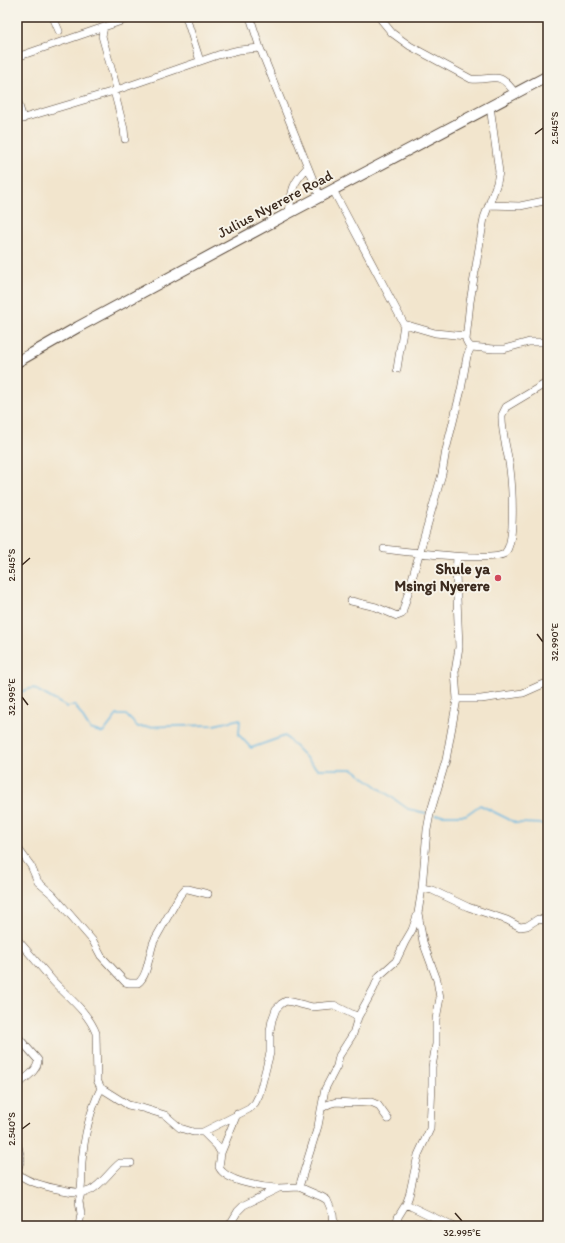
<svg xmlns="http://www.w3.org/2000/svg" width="565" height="1243" viewBox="0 0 565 1243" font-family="Itim,sans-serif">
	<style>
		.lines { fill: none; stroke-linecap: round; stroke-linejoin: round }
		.stream { stroke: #67b7e2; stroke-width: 1.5 }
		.minor-casing { stroke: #564638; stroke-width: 8 }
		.highway-casing { stroke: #564638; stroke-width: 12 }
		.minor { stroke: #fff; stroke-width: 7 }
		.highway { stroke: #fff; stroke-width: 10 }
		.ticks { fill: none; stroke: #3b2a1e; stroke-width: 1.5 }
		.poi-dot { fill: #d1495b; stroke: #f7f3e8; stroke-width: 1.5 }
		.labels { text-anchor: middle; stroke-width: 4; stroke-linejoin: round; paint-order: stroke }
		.street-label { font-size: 15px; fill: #3b2a1e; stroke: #f7f3e8 }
		.poi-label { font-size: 15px; font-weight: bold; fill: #3b2a1e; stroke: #f7f3e8; text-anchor: end }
		.neatline { fill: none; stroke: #3b2a1e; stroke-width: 1.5 }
		.ticks-label { font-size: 10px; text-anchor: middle; fill: #3b2a1e }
	</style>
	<rect width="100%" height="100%" fill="#f7f3e8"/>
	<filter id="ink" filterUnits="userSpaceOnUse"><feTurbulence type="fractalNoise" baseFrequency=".025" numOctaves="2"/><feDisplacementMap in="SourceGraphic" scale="8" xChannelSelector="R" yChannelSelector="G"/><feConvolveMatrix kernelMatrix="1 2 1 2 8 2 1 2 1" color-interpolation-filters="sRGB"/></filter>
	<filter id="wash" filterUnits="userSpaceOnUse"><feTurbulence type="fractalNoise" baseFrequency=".012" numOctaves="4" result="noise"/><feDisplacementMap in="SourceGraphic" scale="16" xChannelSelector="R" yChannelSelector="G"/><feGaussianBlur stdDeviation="0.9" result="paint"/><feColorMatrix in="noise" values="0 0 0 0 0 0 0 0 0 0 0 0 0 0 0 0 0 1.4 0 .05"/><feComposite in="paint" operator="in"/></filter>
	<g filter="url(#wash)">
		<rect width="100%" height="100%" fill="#f2e5cd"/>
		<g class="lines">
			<!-- stream -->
			<path class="stream" d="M 17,693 L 33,688 L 67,707 L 75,705 L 90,729 L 103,733 L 117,715 L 126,715 L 138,727 L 214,725 L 240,719 L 239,735 L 251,748 L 285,736 L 317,769 L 353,769 L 408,809 L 426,813
				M 435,815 L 466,815 L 480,805 L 516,823 L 548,824"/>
		</g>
	</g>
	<g filter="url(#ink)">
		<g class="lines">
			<!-- minor casing -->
			<g class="minor-casing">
				<path id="minor" d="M 53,17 L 59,31
					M 186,17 L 200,61
					M 250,17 L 260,48
					M 379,17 L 392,33 L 410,46 L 471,79 C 494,81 498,69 515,93
					M 104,27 L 102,36 L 117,89
					M 17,57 L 133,17
					M 114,91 L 124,129 L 125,139
					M 17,99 L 23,119
					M 490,106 L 499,172 L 497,183 L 484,218 L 470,302 L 466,340 L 468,344 L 471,347 L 494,349 L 504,349 L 529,342 L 548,342
					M 17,120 L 114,91 L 218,55 L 239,50 L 260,48 L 320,197
					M 333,190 L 404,324 L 435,333 L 466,336
					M 489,205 L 520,206 L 544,201
					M 289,213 C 292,190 291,185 307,168
					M 397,369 L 404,324
					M 384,549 C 402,551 496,563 505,553 C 516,542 512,485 510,469 C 508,452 501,432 502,415 L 506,407 L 548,382
					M 351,601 L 376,607 L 397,616 L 402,614 L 442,474 L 446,450 L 461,390 L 467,356 L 471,347
					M 457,699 L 481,699 L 523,693 L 541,685 L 548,683
					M 17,847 L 31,866 L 38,882 L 53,895 L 93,941 L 101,956 L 125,982 L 129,983 L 138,983 C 148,976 149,953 154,941 L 180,895 L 185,889 L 188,889 L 208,894
					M 422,888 L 432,890 L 468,907 L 507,920 L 520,927 L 527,926 L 538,919 L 548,921
					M 17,939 C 29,953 41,967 53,981 C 68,997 88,1012 96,1033 L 97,1080 L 101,1088 L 128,1105 L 142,1108 L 165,1115 L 180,1128 L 193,1132 L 203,1132 L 249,1109 L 255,1103 L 259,1095 L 270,1053 L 270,1031 L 272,1020 L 276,1009 L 281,1004 L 286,1001 L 292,1002 L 312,1007 L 334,1005 L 358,1017
					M 17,1036 L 38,1060 C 38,1071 25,1078 17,1085
					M 322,1108 L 329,1104 L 336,1102 L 353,1103 L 371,1102 L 378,1105 L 388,1119
					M 203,1132 L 217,1146 L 221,1153 L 219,1167 C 226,1182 262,1187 277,1188
					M 17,1142 L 21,1159 L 17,1171
					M 221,1153 L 237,1114
					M 17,1170 C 18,1172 19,1174 20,1175 C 30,1184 80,1197 91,1190 C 102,1184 110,1171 120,1163 L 131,1163
					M 299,1187 L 318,1126 L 325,1089 L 337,1066 L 339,1056 L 353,1034 L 358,1017 L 374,988 L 379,976 L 396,961 L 405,942 L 412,930 L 418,913 L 422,888 L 427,830 L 430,814 L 446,760 L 457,699 L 455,672 L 459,647 L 456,574 L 457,557
					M 80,1193 C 83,1183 81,1172 82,1162 C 84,1137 90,1111 101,1088
					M 406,1204 L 452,1226
					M 79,1226 L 81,1214 L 79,1201 L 81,1193
					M 229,1226 L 238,1211 L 244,1205 L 279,1188 L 299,1187 L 322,1197 L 327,1200 L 333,1214 L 334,1226
					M 396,1226 L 398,1217 L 406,1204 L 409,1196 L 418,1155 L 430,1129 L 432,1084 L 432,1067 L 436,1044 L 436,1019 L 440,998 L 437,980 L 423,942 L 418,913"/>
			</g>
			<!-- highway casing -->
			<g class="highway-casing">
				<path id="highway" d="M 17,362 L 78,327 L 289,213 L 548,76"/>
			</g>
			<!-- minor -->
			<use href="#minor" class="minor"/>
			<!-- highway -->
			<use href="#highway" class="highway"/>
		</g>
	</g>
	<!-- ticks -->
	<path class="ticks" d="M 535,134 L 543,128M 22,565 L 30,558M 537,634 L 543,642M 22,697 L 28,705M 22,1129 L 30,1123M 455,1213 L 462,1221"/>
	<!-- markers -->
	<circle class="poi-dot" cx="498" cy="578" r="4"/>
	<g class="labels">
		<!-- street labels -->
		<g class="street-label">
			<text transform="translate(275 204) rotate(-28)" y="5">Julius Nyerere Road</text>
		</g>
		<!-- poi labels -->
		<g class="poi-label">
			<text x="490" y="574">Shule ya<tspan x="490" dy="17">Msingi Nyerere</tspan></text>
		</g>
	</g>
	<!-- margin -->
	<rect width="565" height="1243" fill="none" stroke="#f7f3e8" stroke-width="44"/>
	<rect x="22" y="22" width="521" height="1199" class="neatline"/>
	<g class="ticks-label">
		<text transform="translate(554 128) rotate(-90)" y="4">2.545°S</text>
		<text transform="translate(11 565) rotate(-90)" y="4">2.545°S</text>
		<text transform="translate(554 642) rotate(-90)" y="4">32.990°E</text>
		<text transform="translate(11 697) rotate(-90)" y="4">32.995°E</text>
		<text transform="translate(11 1129) rotate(-90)" y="4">2.540°S</text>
		<text x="462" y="1236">32.995°E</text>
	</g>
</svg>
